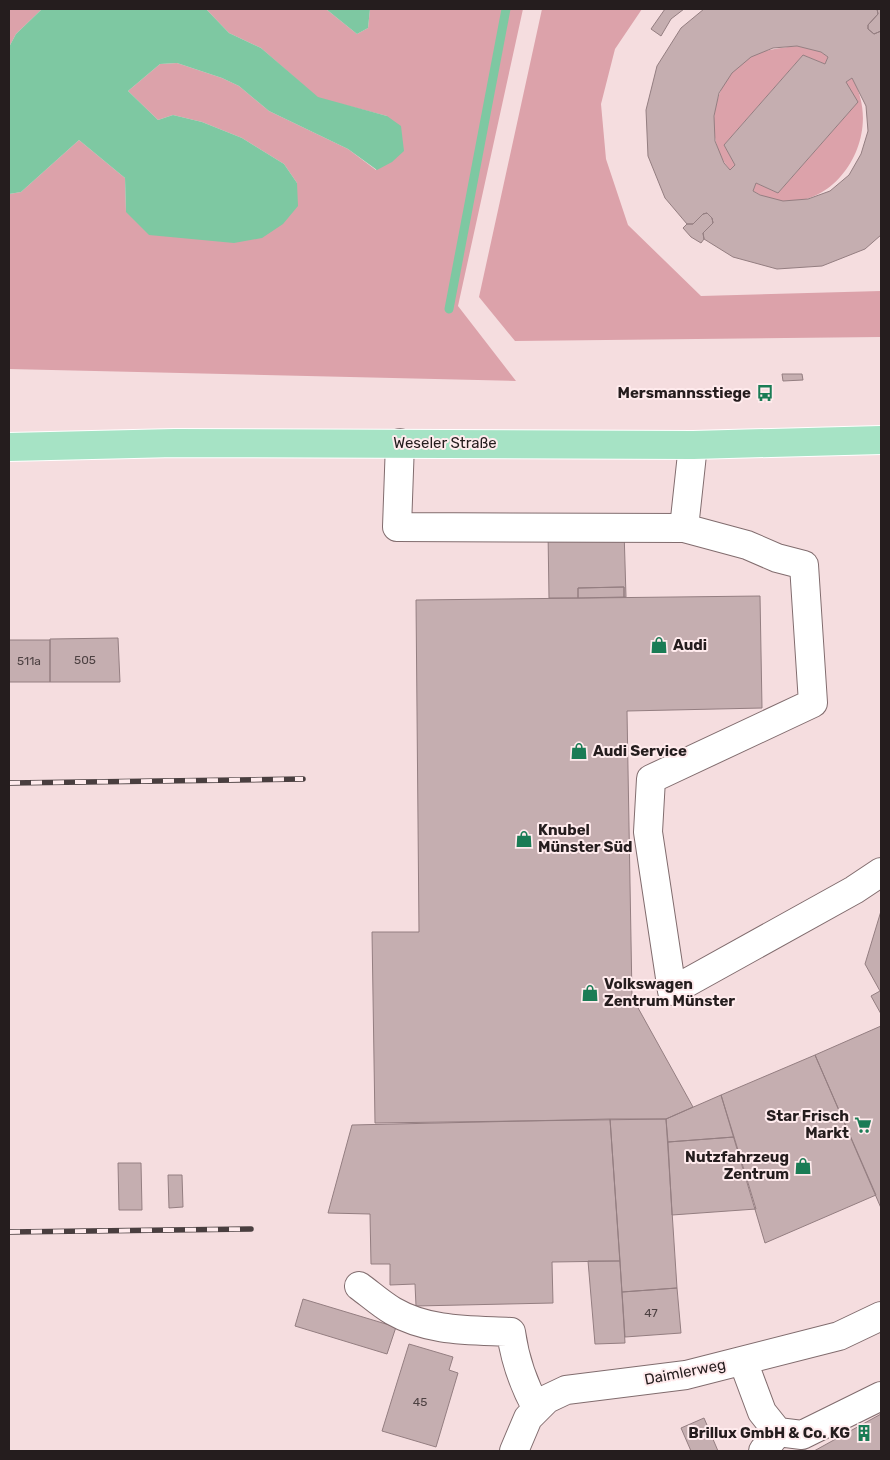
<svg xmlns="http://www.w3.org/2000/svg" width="890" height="1460" viewBox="0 0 890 1460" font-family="Rubik,sans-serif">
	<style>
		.green { fill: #dca2aa }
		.water { fill: #7ec8a2 }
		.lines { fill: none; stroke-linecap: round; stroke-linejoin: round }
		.stream { stroke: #7ec8a2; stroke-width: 9 }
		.building { fill: #c5aeb0; stroke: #947e81; fill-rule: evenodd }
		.minor-casing { stroke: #816c6e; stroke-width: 30 }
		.major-casing { stroke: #fff; stroke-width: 30 }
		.minor { stroke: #fff; stroke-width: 28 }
		.major { stroke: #a6e3c5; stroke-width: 28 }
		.rail-casing { stroke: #493e3f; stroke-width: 5.5 }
		.rail { stroke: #ffebed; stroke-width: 4; stroke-dasharray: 11; stroke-linecap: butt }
		.labels { text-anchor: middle; stroke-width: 4; stroke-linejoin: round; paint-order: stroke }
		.number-label { font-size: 12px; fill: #4d4142 }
		.poi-label { font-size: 15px; font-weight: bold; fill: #251d1e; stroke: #ffebed; text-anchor: end }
		.street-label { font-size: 15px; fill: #251d1e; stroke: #ffebed }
	</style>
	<rect width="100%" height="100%" fill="#f5dddf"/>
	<!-- green -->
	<path class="green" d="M 9,9 L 42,9 L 16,34 L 9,47 Z
		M 206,9 L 326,9 L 357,34 L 368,28 L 370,9 L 523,9 L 458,306 L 516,381 L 9,369 L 9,194 L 21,192 L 79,140 L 125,178 L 126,212 L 297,183 L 284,164 L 242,138 L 202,122 L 173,115 L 158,120 L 128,91 L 160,64 L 177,63 L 222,78 L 239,86 L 269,111 L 348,149 L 376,170 L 387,116 L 318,98 L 261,48 L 229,33 Z
		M 542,9 L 642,9 L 615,49 L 601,104 L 606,159 L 628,225 L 701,296 L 881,291 L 881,337 L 515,341 L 479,297 Z
		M 797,46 L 821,52 L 828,57 L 825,64 L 803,55 L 724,145 L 735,165 L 730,170 C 701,137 713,76 752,56 C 767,49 781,48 797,46 Z
		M 852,78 C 890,142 822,233 753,191 L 756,183 L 778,193 L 857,103 L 846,82 Z"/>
	<!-- water -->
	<path class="water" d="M 42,9 L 206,9 L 229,33 L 261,48 L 318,97 L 387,116 L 401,126 L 404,151 L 392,162 L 377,170 L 348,149 L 269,111 L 239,86 L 222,78 L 177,63 L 160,64 L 128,91 L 158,120 L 173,115 L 202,122 L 242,138 L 284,164 L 297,183 L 298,206 L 283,224 L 262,238 L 234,243 L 149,235 L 126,212 L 125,178 L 79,140 L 21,192 L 9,194 L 9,47 L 16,34 Z
		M 326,9 L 370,9 L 368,28 L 357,34 Z"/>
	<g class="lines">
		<!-- stream -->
		<path class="stream" d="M 449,309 L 506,9"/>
	</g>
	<!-- building -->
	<path class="building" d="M 665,9 L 684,9 L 671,19 L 661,36 L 651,29 Z
		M 704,9 L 877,9 L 878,14 L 868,25 L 868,29 L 874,34 L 881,31 L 881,235 L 865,249 L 822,266 L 777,269 L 733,257 L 704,239 L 703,233 L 713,223 L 712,218 L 707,213 L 703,214 L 693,224 L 687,224 L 665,198 L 648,156 L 646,110 L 657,66 L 681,28 ZM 797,46 L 821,52 L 828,57 L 825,64 L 803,55 L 724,145 L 735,165 L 730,170 L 724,163 L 715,141 L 714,116 L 719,93 L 732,73 L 751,57 L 773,48 ZM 852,78 L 866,106 L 868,131 L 861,154 L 849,175 L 830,191 L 808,199 L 783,201 L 760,195 L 753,191 L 756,183 L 778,193 L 858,102 L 846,82 Z
		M 877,9 L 881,9 L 881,31 L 874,34 L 868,29 L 868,25 L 878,14 Z
		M 707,213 L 712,218 L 713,223 L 703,233 L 704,239 L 701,243 L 691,237 L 683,228 L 687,224 L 693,224 L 703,214 Z
		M 782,374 L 802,374 L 803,380 L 783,381 Z
		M 624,530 L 626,597 L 624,597 L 624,587 L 578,588 L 578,598 L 549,598 L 548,531 Z
		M 624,587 L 624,597 L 578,598 L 578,588 Z
		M 760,596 L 762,708 L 627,711 L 632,997 L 693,1107 L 666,1119 L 375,1123 L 372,932 L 419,932 L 416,600 Z
		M 118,638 L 120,682 L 50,682 L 50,639 Z
		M 9,640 L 50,640 L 50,682 L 9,682 Z
		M 881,911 L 881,1014 L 871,996 L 880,991 L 865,964 Z
		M 881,1026 L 881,1208 L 815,1055 Z
		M 815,1055 L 876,1195 L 765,1243 L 721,1095 Z
		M 721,1095 L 734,1137 L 668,1142 L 666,1119 Z
		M 610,1119 L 620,1261 L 552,1262 L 553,1303 L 416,1306 L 415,1284 L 390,1285 L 390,1264 L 371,1264 L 370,1214 L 328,1213 L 352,1125 Z
		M 610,1119 L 666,1119 L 677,1288 L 622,1292 Z
		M 734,1137 L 756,1209 L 672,1215 L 668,1142 Z
		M 118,1163 L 141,1163 L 142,1210 L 119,1210 Z
		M 168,1175 L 182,1175 L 183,1207 L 169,1208 Z
		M 588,1261 L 620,1261 L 625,1343 L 595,1344 Z
		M 677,1288 L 681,1333 L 625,1337 L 622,1292 Z
		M 303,1299 L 396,1327 L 387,1354 L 295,1326 Z
		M 409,1344 L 453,1357 L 449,1370 L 458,1373 L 436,1447 L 382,1431 Z
		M 881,1414 L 881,1451 L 814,1451 Z
		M 704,1418 L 718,1451 L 691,1451 L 681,1428 Z"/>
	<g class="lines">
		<!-- minor casing -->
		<g class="minor-casing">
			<path id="minor" d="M 400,443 L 397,527 L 684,528 L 747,545 L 777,558 L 804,565 L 813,703 L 651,779 L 648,832 L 672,991 L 854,890 L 881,872
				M 684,528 L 693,445
				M 359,1286 C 370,1294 381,1304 393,1311 C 429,1332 471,1330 511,1332 C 515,1361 523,1384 537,1409
				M 743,1361 L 762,1412 L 778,1432 L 802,1435 L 881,1396
				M 514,1451 L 528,1418 L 547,1399 L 566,1390 L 686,1375 L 839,1336 L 881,1316
				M 763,1451 L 778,1432"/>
		</g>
		<!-- major casing -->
		<g class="major-casing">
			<path id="major" d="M 9,447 L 175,443 L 693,445 L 881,440"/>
		</g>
		<!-- minor -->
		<use href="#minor" class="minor"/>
		<!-- major -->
		<use href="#major" class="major"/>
		<!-- rail casing -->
		<g class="rail-casing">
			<path id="rail" d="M 9,783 L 303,779
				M 9,1232 L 251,1229"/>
		</g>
		<!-- rail -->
		<use href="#rail" class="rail"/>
	</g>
	<!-- icons -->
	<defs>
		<g id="bus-bare" transform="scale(1.35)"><path d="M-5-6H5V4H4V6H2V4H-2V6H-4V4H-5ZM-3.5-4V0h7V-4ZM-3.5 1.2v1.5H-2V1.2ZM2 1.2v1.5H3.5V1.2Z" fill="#1a7c55" stroke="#ffebed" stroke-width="2.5" paint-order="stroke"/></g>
		<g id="shop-bare" transform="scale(1.35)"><path d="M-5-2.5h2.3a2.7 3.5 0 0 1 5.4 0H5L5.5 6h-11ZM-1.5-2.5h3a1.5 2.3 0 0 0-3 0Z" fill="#1a7c55" stroke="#ffebed" stroke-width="2.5" paint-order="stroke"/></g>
		<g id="supermarket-bare" transform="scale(1.35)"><path d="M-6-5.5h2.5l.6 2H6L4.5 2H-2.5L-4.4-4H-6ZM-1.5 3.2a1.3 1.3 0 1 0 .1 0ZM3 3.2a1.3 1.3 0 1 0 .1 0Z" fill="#1a7c55" stroke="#ffebed" stroke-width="2.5" paint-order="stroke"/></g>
		<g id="building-bare" transform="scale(1.35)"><path d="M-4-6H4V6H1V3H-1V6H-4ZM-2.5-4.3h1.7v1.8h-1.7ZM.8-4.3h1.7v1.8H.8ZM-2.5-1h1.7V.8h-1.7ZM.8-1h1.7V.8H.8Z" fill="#1a7c55" stroke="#ffebed" stroke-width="2.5" paint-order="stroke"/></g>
	</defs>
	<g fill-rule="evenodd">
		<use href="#bus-bare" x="765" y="393"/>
		<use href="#shop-bare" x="659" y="645"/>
		<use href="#shop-bare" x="579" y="751"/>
		<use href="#shop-bare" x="524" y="839"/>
		<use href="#shop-bare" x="590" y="993"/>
		<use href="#supermarket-bare" x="863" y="1125"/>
		<use href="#shop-bare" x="803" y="1166"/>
		<use href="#building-bare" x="864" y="1433"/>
	</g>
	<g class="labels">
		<!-- number labels -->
		<g class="number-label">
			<text x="85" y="664">505</text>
			<text x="29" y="665">511a</text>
			<text x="651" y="1317">47</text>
			<text x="420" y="1406">45</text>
		</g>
		<!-- poi labels -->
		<g class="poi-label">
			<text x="751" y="398">Mersmannsstiege</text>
			<text x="673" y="650" text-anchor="start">Audi</text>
			<text x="593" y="756" text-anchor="start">Audi Service</text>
			<text x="538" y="835" text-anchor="start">Knubel<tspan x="538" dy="17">Münster Süd</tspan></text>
			<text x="604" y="989" text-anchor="start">Volkswagen<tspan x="604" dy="17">Zentrum Münster</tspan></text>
			<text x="849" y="1121">Star Frisch<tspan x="849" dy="17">Markt</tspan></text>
			<text x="789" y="1162">Nutzfahrzeug<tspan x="789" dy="17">Zentrum</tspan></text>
			<text x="850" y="1438">Brillux GmbH &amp; Co. KG</text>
		</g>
		<!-- street labels -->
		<g class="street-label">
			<text x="445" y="448">Weseler Straße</text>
			<text transform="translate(685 1372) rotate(-11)" y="5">Daimlerweg</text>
		</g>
	</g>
	<!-- border -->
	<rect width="890" height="1460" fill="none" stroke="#251d1e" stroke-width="20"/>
</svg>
